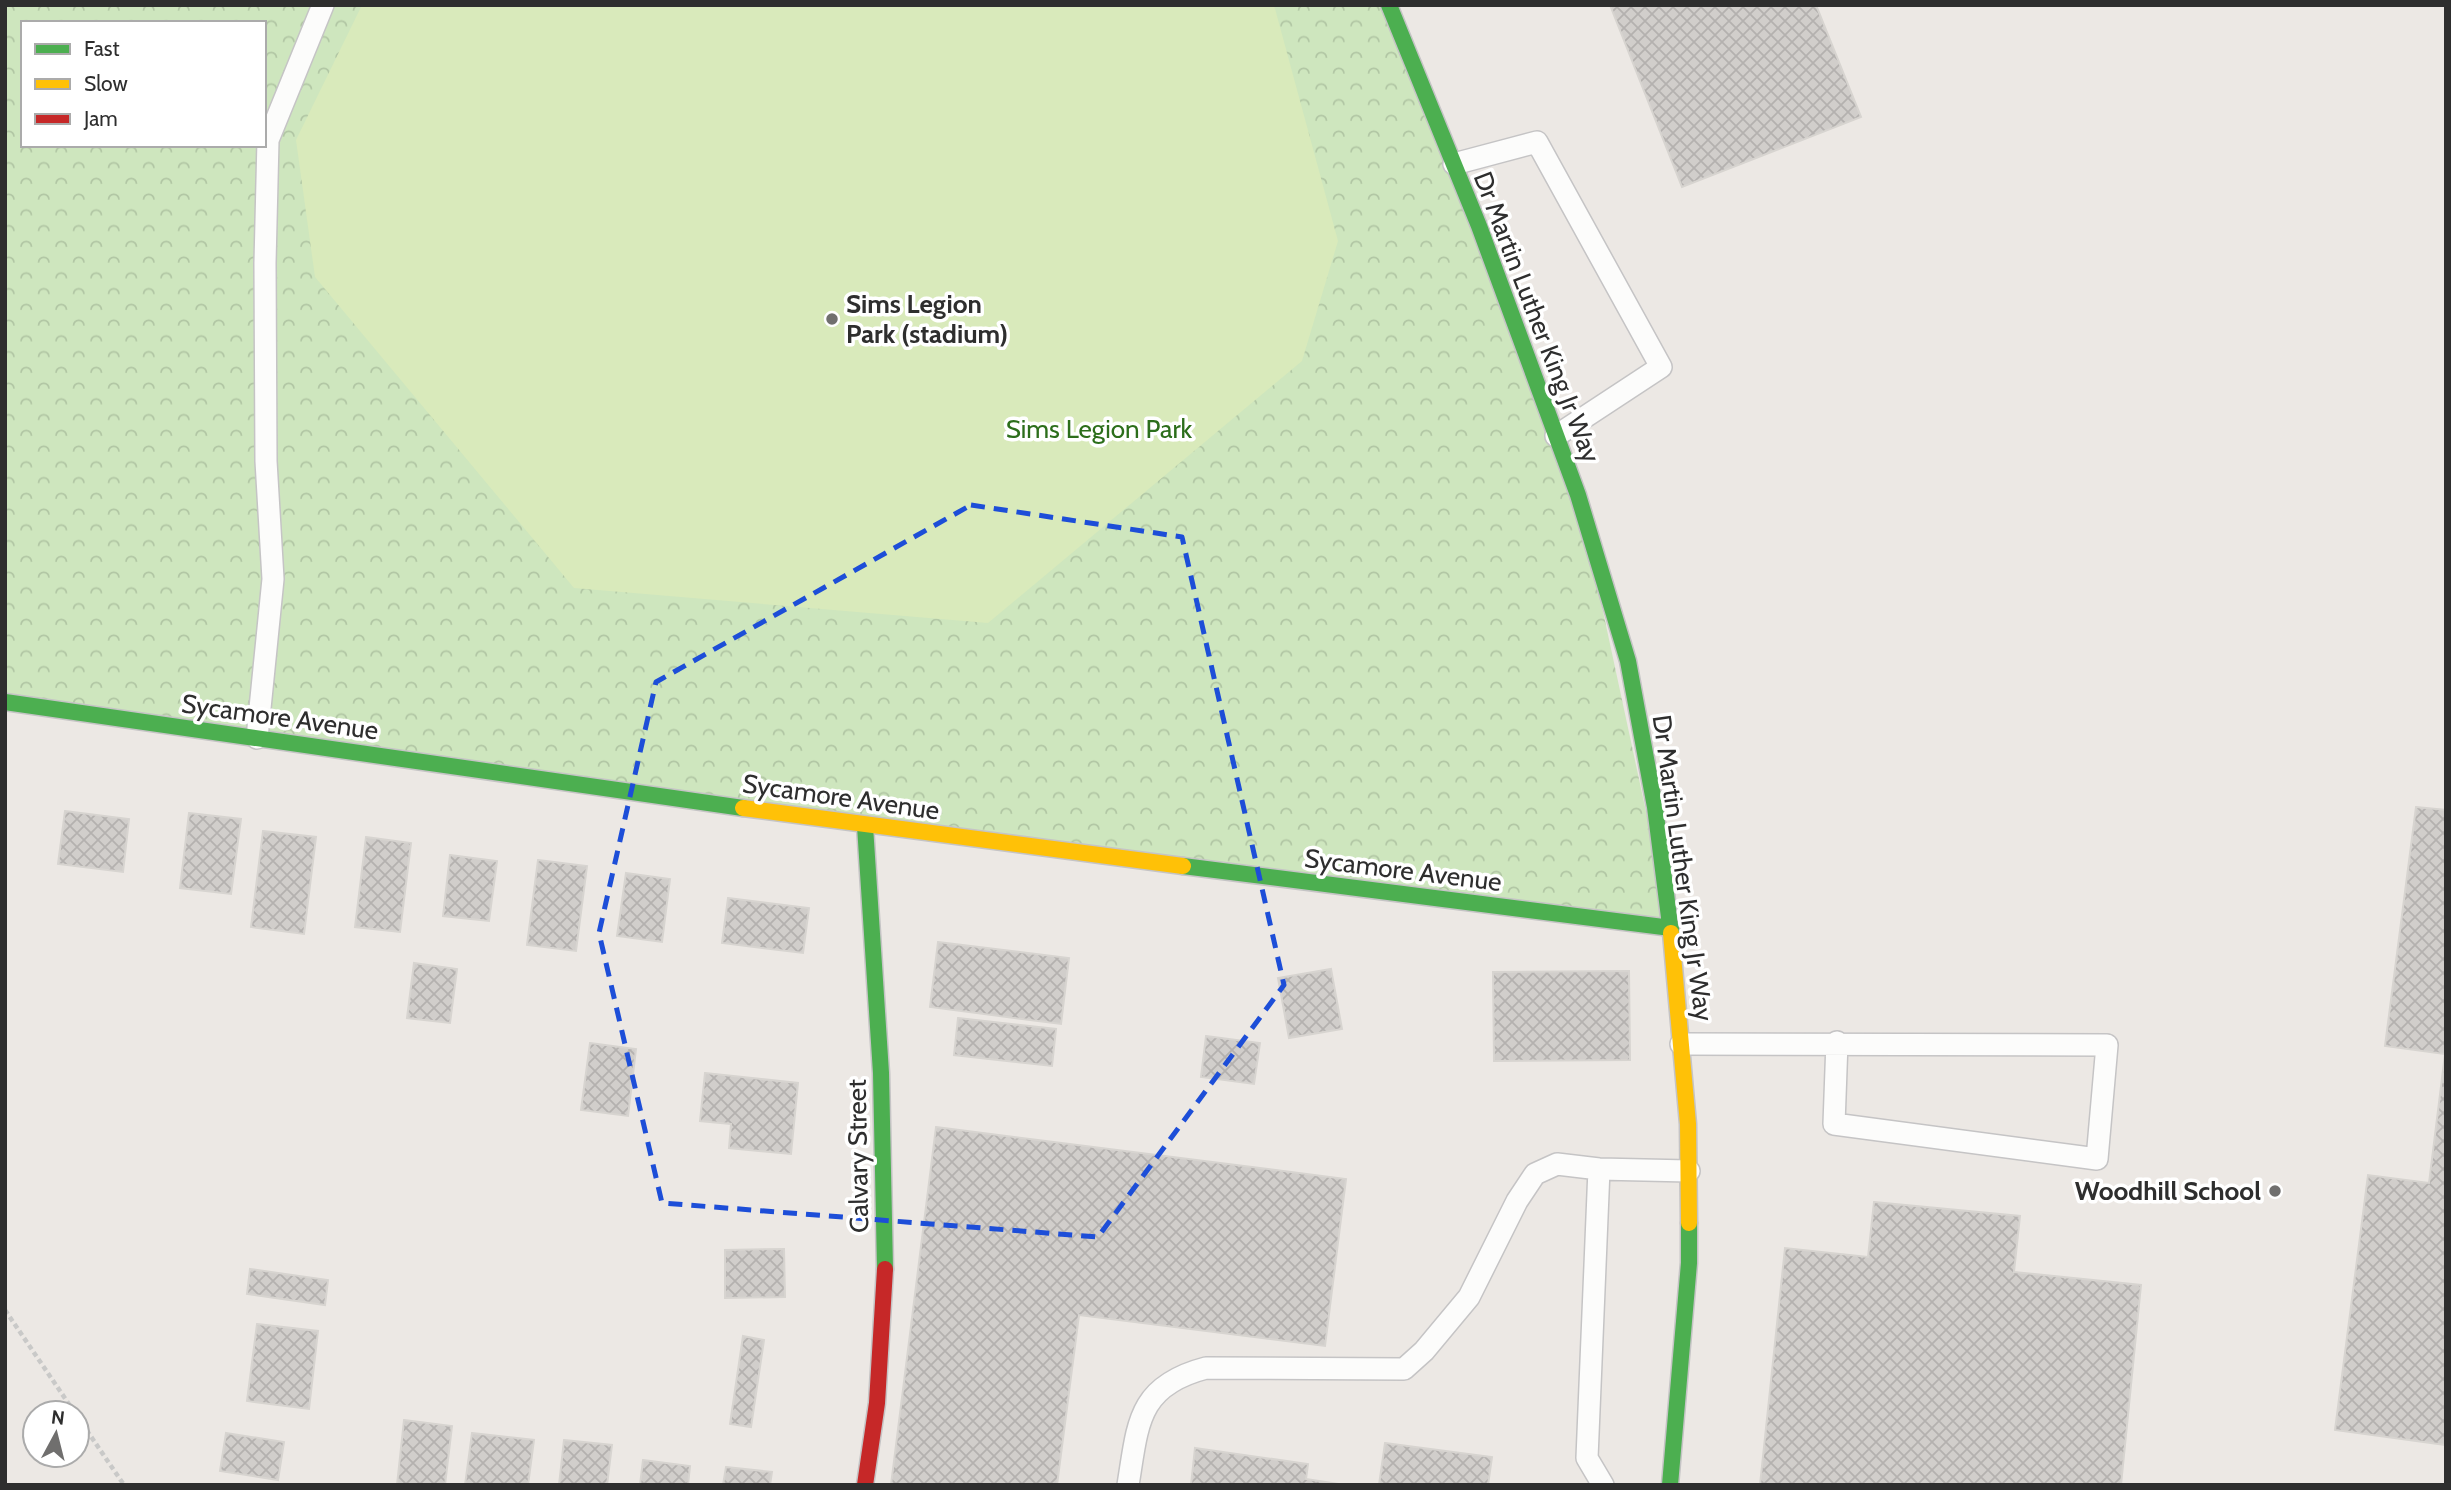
<svg xmlns="http://www.w3.org/2000/svg" width="2451" height="1490" viewBox="0 0 2451 1490" font-family="Cabin,sans-serif">
	<style>
		.forest { fill: url(#forest-crowns); fill-rule: evenodd }
		.pitch { fill: #d9eabb }
		.building { fill: url(#building-cross-hatch); stroke: #d7d4d0; stroke-width: 2 }
		.lines { fill: none; stroke-linecap: round; stroke-linejoin: round }
		.lane-casing { stroke: #c5c4c5; stroke-width: 24 }
		.fast-casing { stroke: #c5c4c5; stroke-width: 19 }
		.slow-casing { stroke: #c5c4c5; stroke-width: 19 }
		.jam-casing { stroke: #c5c4c5; stroke-width: 19 }
		.path { stroke: #c9c9c8; stroke-width: 4.5; stroke-dasharray: 5 3.5; stroke-linecap: butt }
		.lane { stroke: #fcfcfb; stroke-width: 21 }
		.fast { stroke: #4caf50; stroke-width: 16 }
		.slow { stroke: #ffc107; stroke-width: 16 }
		.jam { stroke: #c62828; stroke-width: 16 }
		.marked { fill: none; stroke: #1d4ed8; stroke-width: 5; stroke-dasharray: 14 9; stroke-linejoin: round }
		.poi-dot { fill: #706f6e; stroke: #fff; stroke-width: 2.5 }
		.labels { text-anchor: middle; stroke-width: 7; stroke-linejoin: round; paint-order: stroke }
		.poi-label { font-size: 26px; font-weight: bold; fill: #2e2e2e; stroke: #fff; text-anchor: start }
		.street-label { font-size: 26px; fill: #2e2e2e; stroke: #fff }
		.park-label { font-size: 26px; fill: #2c6e1b; stroke: #fff }
	</style>
	<defs>
		<pattern id="forest-crowns" width="20" height="18" patternUnits="userSpaceOnUse" patternTransform="scale(1.75)"><rect width="20" height="18" fill="#cee6be"/><path d="M2 6a3 3 0 1 1 6 0M12 15a3 3 0 1 1 6 0" fill="none" stroke="#b1c6a4"/></pattern>
		<pattern id="building-cross-hatch" width="8" height="8" patternUnits="userSpaceOnUse" patternTransform="scale(1.75)"><rect width="8" height="8" fill="#d1cecb"/><path d="M0 0l8 8M0 8l8-8" fill="none" stroke="#b4b1af"/></pattern>
	</defs>
	<rect width="100%" height="100%" fill="#ece8e4"/>
	<!-- forest -->
	<path class="forest" d="M 5,5 L 1389,5 L 1578,495 L 1671,928 L 5,702 ZM 23,23 L 264,23 L 264,145 L 23,145 Z"/>
	<!-- pitch -->
	<path class="pitch" d="M 362,5 L 1274,5 L 1338,241 L 1302,361 L 988,623 L 574,588 L 315,277 L 296,140 Z"/>
	<!-- building -->
	<path class="building" d="M 1610,5 L 1816,5 L 1861,117 L 1682,187 Z
		M 2416,807 L 2446,810 L 2446,1445 L 2335,1430 L 2368,1175 L 2429,1183 L 2445,1054 L 2385,1046 Z
		M 65,811 L 129,819 L 123,872 L 58,864 Z
		M 189,813 L 241,819 L 231,894 L 180,888 Z
		M 263,831 L 316,837 L 304,934 L 251,927 Z
		M 366,837 L 411,843 L 400,932 L 355,927 Z
		M 450,855 L 497,861 L 489,921 L 443,916 Z
		M 538,860 L 587,866 L 576,951 L 527,945 Z
		M 626,873 L 670,879 L 662,942 L 617,936 Z
		M 728,898 L 809,908 L 803,953 L 722,943 Z
		M 938,942 L 1069,958 L 1061,1024 L 930,1007 Z
		M 414,963 L 457,969 L 450,1023 L 407,1018 Z
		M 1331,969 L 1342,1029 L 1289,1038 L 1278,978 Z
		M 1629,971 L 1630,1060 L 1494,1061 L 1493,972 Z
		M 958,1018 L 1056,1029 L 1052,1066 L 954,1055 Z
		M 1206,1036 L 1260,1043 L 1254,1084 L 1201,1077 Z
		M 590,1043 L 636,1049 L 628,1116 L 581,1110 Z
		M 705,1073 L 798,1083 L 791,1154 L 729,1148 L 731,1124 L 700,1121 Z
		M 936,1127 L 1346,1179 L 1325,1346 L 1079,1315 L 1057,1485 L 891,1485 Z
		M 1874,1202 L 2020,1216 L 2014,1272 L 2141,1285 L 2121,1485 L 1760,1485 L 1785,1248 L 1868,1257 Z
		M 784,1249 L 785,1297 L 725,1298 L 725,1250 Z
		M 250,1269 L 328,1280 L 325,1305 L 247,1294 Z
		M 257,1324 L 318,1331 L 309,1409 L 247,1401 Z
		M 743,1336 L 764,1340 L 751,1427 L 730,1424 Z
		M 404,1420 L 452,1426 L 445,1485 L 397,1485 Z
		M 226,1433 L 284,1442 L 278,1480 L 220,1471 Z
		M 472,1433 L 534,1440 L 528,1485 L 465,1485 Z
		M 564,1440 L 612,1445 L 607,1485 L 559,1485 Z
		M 1385,1443 L 1492,1457 L 1488,1485 L 1379,1485 Z
		M 1195,1448 L 1308,1464 L 1306,1479 L 1345,1485 L 1191,1485 Z
		M 643,1460 L 690,1466 L 688,1485 L 640,1485 Z
		M 726,1467 L 772,1472 L 770,1485 L 723,1485 Z"/>
	<g class="lines">
		<!-- lane casing -->
		<g class="lane-casing">
			<path id="lane" d="M 1454,164 L 1537,142 L 1661,367 L 1556,436
				M 257,738 L 273,579 L 266,461 L 265,263 L 268,140 L 323,5
				M 1681,1044 L 2107,1045 L 2097,1159 L 1834,1124 L 1837,1042
				M 1599,1169 L 1587,1458 L 1603,1485
				M 1128,1485 C 1138,1424 1137,1386 1206,1368 L 1404,1369 L 1424,1351 L 1469,1297 L 1517,1201 L 1535,1174 L 1557,1164 L 1599,1169 L 1689,1171"/>
		</g>
		<!-- fast casing -->
		<g class="fast-casing">
			<path id="fast" d="M 1389,5 L 1479,226 L 1578,495 L 1628,661 L 1655,807 L 1671,933
				M 5,702 L 743,808
				M 865,826 L 881,1073 L 885,1269
				M 1183,866 L 1671,928
				M 1670,1485 L 1689,1263 L 1689,1223"/>
		</g>
		<!-- slow casing -->
		<g class="slow-casing">
			<path id="slow" d="M 743,808 L 1183,866
				M 1671,933 L 1688,1124 L 1689,1223"/>
		</g>
		<!-- jam casing -->
		<g class="jam-casing">
			<path id="jam" d="M 865,1485 L 877,1403 L 885,1269"/>
		</g>
		<!-- path -->
		<path class="path" d="M 5,1310 L 75,1413
			M 77,1416 L 124,1485"/>
		<!-- lane -->
		<use href="#lane" class="lane"/>
		<!-- fast -->
		<use href="#fast" class="fast"/>
		<!-- slow -->
		<use href="#slow" class="slow"/>
		<!-- jam -->
		<use href="#jam" class="jam"/>
	</g>
	<!-- marked area -->
	<path class="marked" d="M 971,505 L 1182,537 L 1284,985 L 1098,1237 L 662,1203 L 599,933 L 656,682 Z"/>
	<!-- markers -->
	<g class="poi-dot">
		<circle cx="832" cy="319" r="7"/>
		<circle cx="2275" cy="1191" r="7"/>
	</g>
	<g class="labels">
		<!-- poi labels -->
		<g class="poi-label">
			<text x="846" y="313">Sims Legion<tspan x="846" dy="30">Park (stadium)</tspan></text>
			<text x="2261" y="1200" text-anchor="end">Woodhill School</text>
		</g>
		<!-- street labels -->
		<g class="street-label">
			<text transform="translate(1537 317) rotate(69)" y="9">Dr Martin Luther King Jr Way</text>
			<text transform="translate(280 717) rotate(8)" y="9">Sycamore Avenue</text>
			<text transform="translate(841 797) rotate(8)" y="9">Sycamore Avenue</text>
			<text transform="translate(1683 868) rotate(82)" y="9">Dr Martin Luther King Jr Way</text>
			<text transform="translate(1403 870) rotate(7)" y="9">Sycamore Avenue</text>
			<text transform="translate(858 1156) rotate(-91)" y="9">Calvary Street</text>
		</g>
		<!-- park labels -->
		<g class="park-label">
			<text x="1099" y="438">Sims Legion Park</text>
		</g>
	</g>
	<!-- border -->
	<rect width="2451" height="1490" fill="none" stroke="#2e2e2e" stroke-width="14"/>
	<!-- legend -->
	<rect x="21" y="21" width="245" height="126" fill="#ffffff" stroke="#ababab" stroke-width="2"/>
	<rect x="35" y="44" width="35" height="10" fill="#4caf50" stroke="#ababab" stroke-width="2"/>
	<text x="84" y="56" font-size="21" fill="#2e2e2e">Fast</text>
	<rect x="35" y="79" width="35" height="10" fill="#ffc107" stroke="#ababab" stroke-width="2"/>
	<text x="84" y="91" font-size="21" fill="#2e2e2e">Slow</text>
	<rect x="35" y="114" width="35" height="10" fill="#c62828" stroke="#ababab" stroke-width="2"/>
	<text x="84" y="126" font-size="21" fill="#2e2e2e">Jam</text>
	<!-- north arrow -->
	<g transform="translate(56 1434) rotate(7)"><circle r="33" fill="#ffffff" stroke="#ababab" stroke-width="2"/>
	<path d="M0-5L12 26L0 18L-12 26Z" fill="#706f6e"/>
	<text y="-10" font-size="19" font-weight="bold" text-anchor="middle" fill="#2e2e2e">N</text>
	</g>
</svg>
